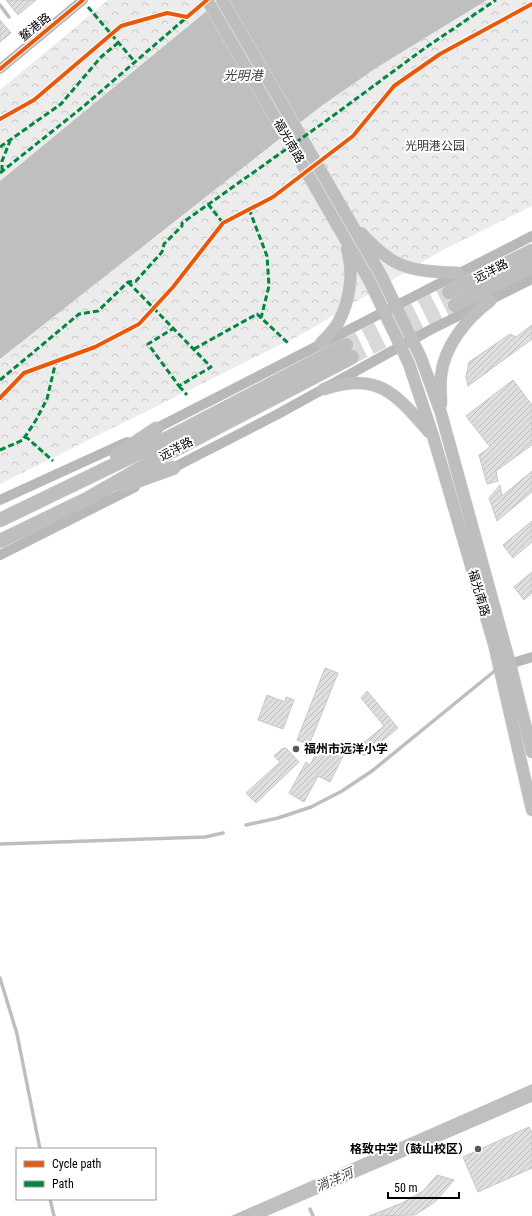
<svg xmlns="http://www.w3.org/2000/svg" width="532" height="1216" viewBox="0 0 532 1216" font-family="'Roboto Condensed','Noto Sans SC',sans-serif">
	<style>
		.park { fill: url(#park-crowns) }
		.water { fill: #bfbfbf }
		.building { fill: url(#building-hatch); stroke: #c7c7c7 }
		.lines { fill: none; stroke-linecap: round; stroke-linejoin: round }
		.highway-tunnel { stroke: #d9d9d9; stroke-width: 14; stroke-dasharray: 14 7; stroke-linecap: butt }
		.primary-casing { stroke: #dbdbdb; stroke-width: 13 }
		.highway-casing { stroke: #dbdbdb; stroke-width: 15 }
		.lane { stroke: #bebebe; stroke-width: 3.5 }
		.secondary { stroke: #b8b8b8; stroke-width: 10 }
		.primary { stroke: #bebebe; stroke-width: 12 }
		.highway { stroke: #bebebe; stroke-width: 14 }
		.quiet { stroke: #00873e; stroke-width: 3; stroke-dasharray: 6 3; stroke-linecap: butt }
		.cycleway-casing { stroke: #fff; stroke-width: 6 }
		.cycleway { stroke: #e8590c; stroke-width: 4 }
		.poi-dot { fill: #595959; stroke: #fff; stroke-width: 1.5 }
		.labels { text-anchor: middle; stroke-width: 4; stroke-linejoin: round; paint-order: stroke }
		.street-label { font-size: 12px; fill: #000; stroke: #fff }
		.park-label { font-size: 12px; fill: #333; stroke: #fff }
		.poi-label { font-size: 12px; font-weight: bold; fill: #000; stroke: #fff; text-anchor: start }
		.water-label { font-size: 13px; font-style: italic; fill: #444; stroke: #fff }
	</style>
	<defs>
		<pattern id="park-crowns" width="20" height="18" patternUnits="userSpaceOnUse"><rect width="20" height="18" fill="#ececec"/><path d="M2 6a3 3 0 1 1 6 0M12 15a3 3 0 1 1 6 0" fill="none" stroke="#c9c9c9"/></pattern>
		<pattern id="building-hatch" width="6" height="6" patternUnits="userSpaceOnUse"><rect width="6" height="6" fill="#dfdfdf"/><path d="M-1 1l2-2M0 6l6-6M5 7l2-2" fill="none" stroke="#bebebe"/></pattern>
	</defs>
	<rect width="100%" height="100%" fill="#fff"/>
	<!-- park -->
	<path class="park" d="M 108,0 L 220,0 L 0,181 L 0,90 Z
		M 487,0 L 532,0 L 532,206 L 439,252 L 304,333 L 0,484 L 0,359 L 320,107 L 376,68 Z"/>
	<!-- water -->
	<path class="water" d="M 220,0 L 487,0 L 376,68 L 320,107 L 0,359 L 0,181 Z
		M 532,1084 L 532,1102 L 267,1216 L 231,1216 Z"/>
	<!-- building -->
	<path class="building" d="M 6,0 L 36,0 L 18,15 Z
		M 0,20 L 11,33 L 0,42 Z
		M 532,325 L 532,339 L 468,386 L 466,377 L 469,362 L 510,334 L 516,337 Z
		M 513,380 L 532,405 L 532,445 L 496,471 L 498,481 L 487,484 L 479,455 L 490,447 L 466,416 Z
		M 532,471 L 532,492 L 497,521 L 489,498 L 500,485 L 502,496 Z
		M 532,521 L 532,542 L 513,558 L 503,545 Z
		M 532,572 L 532,593 L 524,600 L 514,587 Z
		M 325,668 L 338,673 L 309,745 L 297,740 Z
		M 367,691 L 398,728 L 364,756 L 357,748 L 384,726 L 361,698 Z
		M 267,695 L 285,702 L 286,697 L 294,700 L 283,729 L 258,720 Z
		M 319,747 L 330,753 L 332,748 L 344,754 L 330,782 L 318,776 L 304,802 L 289,793 L 306,762 L 310,765 Z
		M 283,748 L 286,748 L 299,762 L 256,803 L 246,793 L 280,762 L 274,756 Z
		M 529,1127 L 532,1133 L 532,1168 L 478,1192 L 463,1157 Z
		M 437,1175 L 454,1180 L 435,1202 L 415,1215 L 369,1216 L 402,1203 L 423,1191 Z"/>
	<g class="lines">
		<!-- highway-tunnel -->
		<path class="highway-tunnel" d="M 346,345 L 449,292
			M 352,357 L 455,305"/>
		<!-- primary casing -->
		<g class="primary-casing">
			<path id="primary" d="M 207,0 L 370,282 L 409,364 L 433,436 L 494,644 L 532,810
				M 222,0 L 381,275 L 421,358 L 441,413 L 510,664 L 532,752
				M 361,233 C 369,241 377,250 386,256 C 406,272 434,272 458,273
				M 321,343 C 327,337 334,330 338,323 C 350,301 354,273 347,249
				M 324,389 C 378,371 396,394 429,432
				M 441,404 C 441,395 440,385 441,376 C 444,346 467,318 490,301"/>
		</g>
		<!-- highway casing -->
		<g class="highway-casing">
			<path id="highway" d="M 449,292 L 532,251
				M 455,305 L 532,266
				M 117,455 L 156,429
				M 123,486 L 173,468
				M 0,520 L 151,447 L 346,345
				M 0,541 L 87,499 L 157,459 L 352,357"/>
		</g>
		<!-- lane -->
		<path class="lane" d="M 0,5 L 9,17
			M 246,825 L 278,818 L 311,807 L 342,791 L 372,771 L 497,669
			M 0,844 L 205,837 L 223,833
			M 0,978 L 17,1034 L 40,1149
			M 50,1199 L 54,1216
			M 310,1209 L 313,1216"/>
		<!-- secondary -->
		<path class="secondary" d="M 0,69 L 83,0
			M 151,431 L 532,236
			M 167,471 L 278,414 L 430,330 L 532,279
			M 0,500 L 127,442
			M 0,555 L 135,487
			M 503,666 L 532,657"/>
		<!-- primary -->
		<use href="#primary" class="primary"/>
		<!-- highway -->
		<use href="#highway" class="highway"/>
		<!-- quiet -->
		<path class="quiet" d="M 88,7 L 135,62
			M 0,147 L 61,104 L 101,57 L 119,42
			M 2,171 L 2,161 L 10,141
			M 0,173 L 84,106 L 187,17
			M 208,204 L 223,223
			M 249,209 L 267,256 L 269,286 L 261,318
			M 128,282 L 211,367 L 179,386 L 148,344 L 174,328
			M 194,349 L 257,314 L 289,344
			M 0,380 L 79,314 L 98,311 L 128,282 L 136,281 L 162,252 L 164,244 L 182,226 L 182,223 L 326,121 L 425,48 L 496,0
			M 179,386 L 187,395
			M 25,436 L 53,461
			M 0,450 L 23,440 L 36,420 L 47,399 L 56,361"/>
		<!-- cycleway casing -->
		<g class="cycleway-casing">
			<path id="cycleway" d="M 0,69 L 83,0
				M 0,119 L 34,100 L 121,26 L 167,13 L 187,17 L 207,0
				M 0,398 L 24,373 L 95,347 L 139,324 L 173,287 L 223,223 L 273,197 L 353,136 L 394,86 L 440,54 L 532,4"/>
		</g>
		<!-- cycleway -->
		<use href="#cycleway" class="cycleway"/>
	</g>
	<!-- markers -->
	<g class="poi-dot">
		<circle cx="296" cy="749" r="4"/>
		<circle cx="478" cy="1149" r="4"/>
	</g>
	<g class="labels">
		<!-- street labels -->
		<g class="street-label">
			<text transform="translate(35 27) rotate(-39)" y="4">鳌港路</text>
			<text transform="translate(289 141) rotate(60)" y="4">福光南路</text>
			<text transform="translate(491 271) rotate(-27)" y="4">远洋路</text>
			<text transform="translate(176 449) rotate(-28)" y="4">远洋路</text>
			<text transform="translate(479 593) rotate(74)" y="4">福光南路</text>
		</g>
		<!-- park labels -->
		<g class="park-label">
			<text x="435" y="150">光明港公园</text>
		</g>
		<!-- poi labels -->
		<g class="poi-label">
			<text x="304" y="753">福州市远洋小学</text>
			<text x="470" y="1153" text-anchor="end">格致中学（鼓山校区）</text>
		</g>
		<!-- water labels -->
		<g class="water-label">
			<text x="243" y="80">光明港</text>
			<text transform="translate(334 1179) rotate(-23)" y="5">淌洋河</text>
		</g>
	</g>
	<!-- legend -->
	<rect x="16" y="1148" width="140" height="52" fill="#ffffff" stroke="#999999"/>
	<rect x="24" y="1161" width="20" height="6" fill="#e8590c" stroke="#999999"/>
	<text x="52" y="1168" font-size="12" fill="#000000">Cycle path</text>
	<rect x="24" y="1181" width="20" height="6" fill="#00873e" stroke="#999999"/>
	<text x="52" y="1188" font-size="12" fill="#000000">Path</text>
	<!-- scale -->
	<path d="M388 1192v6h71v-6" fill="none" stroke="#000000" stroke-width="2"/>
	<text x="394" y="1192" font-size="12" fill="#000000" stroke="#ffffff" stroke-width="3" paint-order="stroke">50 m</text>
</svg>
